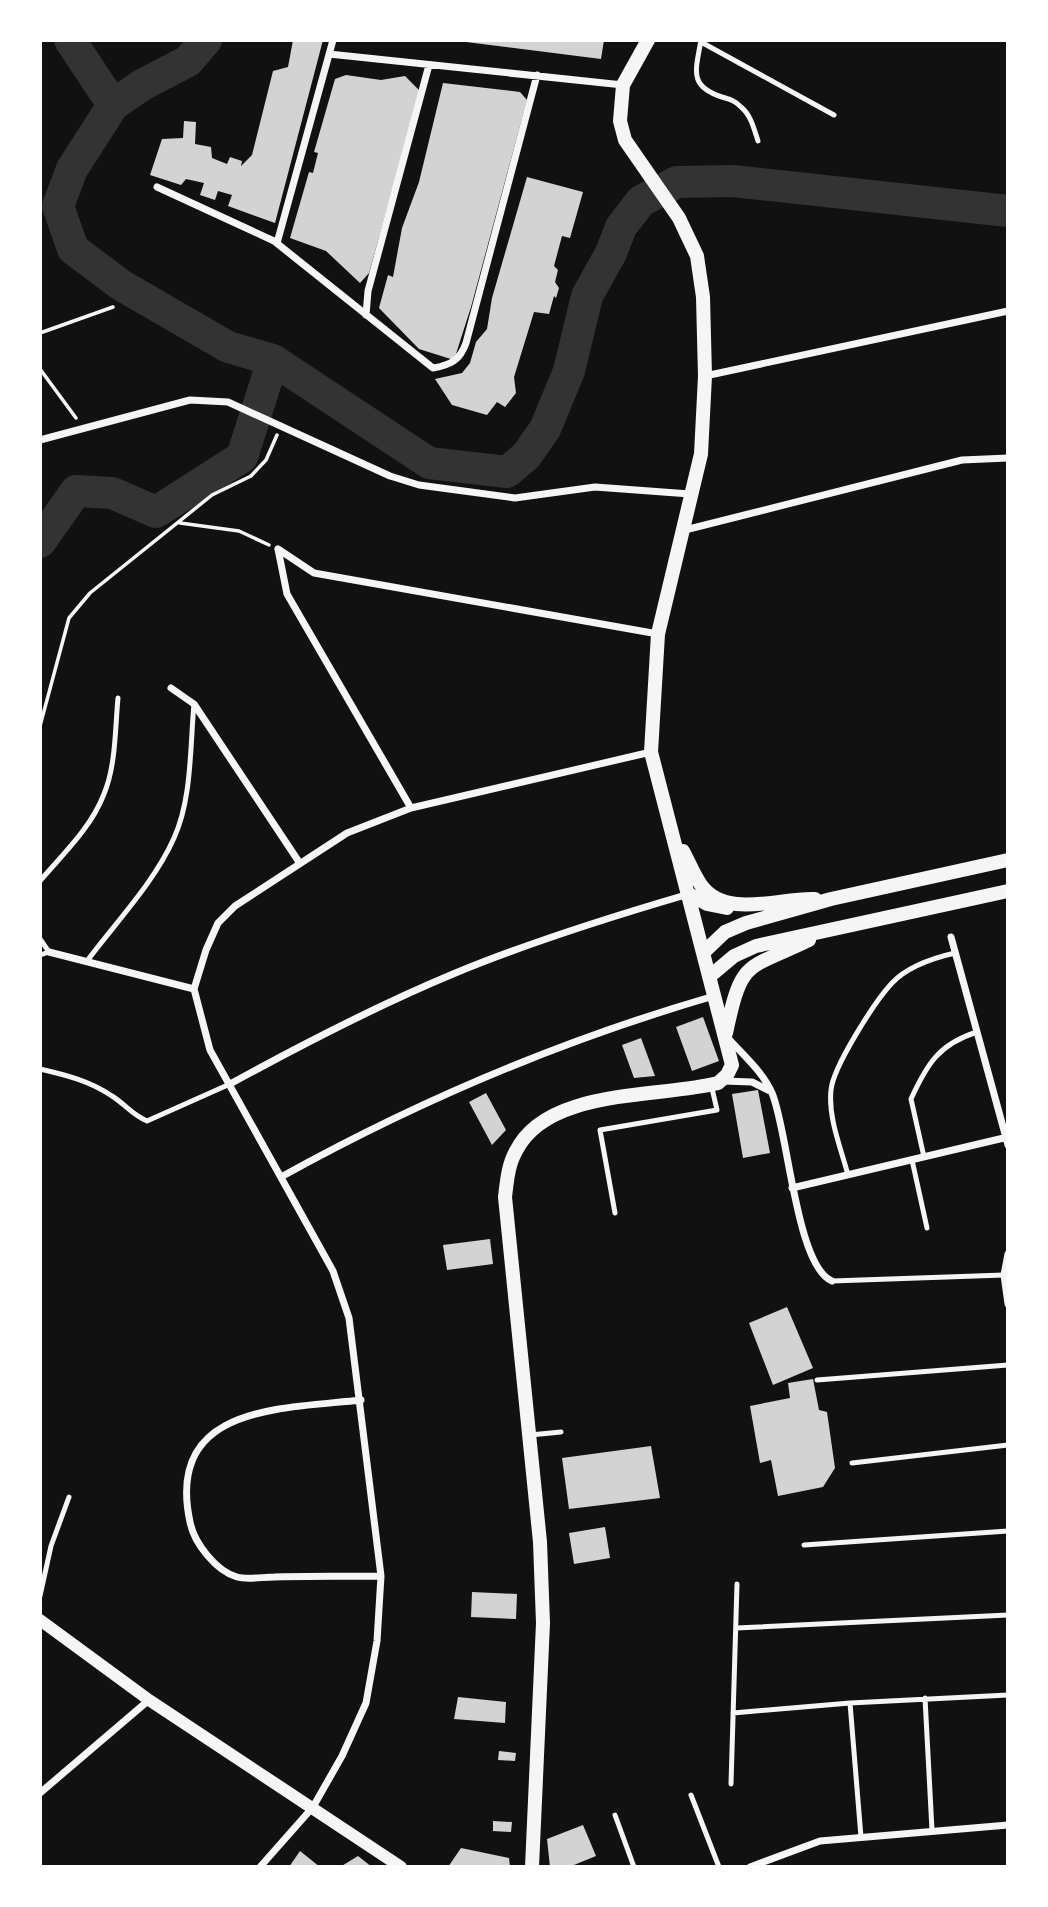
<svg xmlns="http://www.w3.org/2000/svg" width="1048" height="1907" viewBox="0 0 1048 1907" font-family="Montserrat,sans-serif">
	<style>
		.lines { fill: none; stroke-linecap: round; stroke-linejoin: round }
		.river { stroke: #333; stroke-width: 32 }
		.building { fill: #d3d3d3 }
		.path { stroke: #f5f5f5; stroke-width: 3.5 }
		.service { stroke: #f5f5f5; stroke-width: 5 }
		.minor { stroke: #f5f5f5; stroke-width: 7 }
		.tertiary { stroke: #f5f5f5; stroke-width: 12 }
		.secondary { stroke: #f5f5f5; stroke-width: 14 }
	</style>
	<rect width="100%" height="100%" fill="#111"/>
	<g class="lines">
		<!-- river -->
		<path class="river" d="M 70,40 L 113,105
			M 206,40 L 188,61 L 142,85 L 113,105 L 72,169 L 58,206 L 73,249 L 121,285 L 228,347 L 273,360 L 429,463 L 507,472 L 526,456 L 545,429 L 569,371 L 587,296 L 611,253 L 621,227 L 641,201 L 677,182 L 733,181 L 1008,211
			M 40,542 L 76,491 L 112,493 L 156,512 L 242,457 L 273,360"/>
	</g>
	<!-- building -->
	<path class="building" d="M 293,40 L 323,40 L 275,223 L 228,206 L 232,195 L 218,191 L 215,200 L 200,195 L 204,183 L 186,179 L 181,185 L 150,175 L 162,139 L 183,138 L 184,121 L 196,122 L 195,144 L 211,147 L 212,158 L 227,164 L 230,157 L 242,161 L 241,166 L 252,155 L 273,71 L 288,67 Z
		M 450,40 L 604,40 L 601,59 Z
		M 346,75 L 381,80 L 405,76 L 420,91 L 369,273 L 360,283 L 326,251 L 290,238 L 309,172 L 313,173 L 318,153 L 314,152 L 335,79 Z
		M 443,83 L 520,92 L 527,100 L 471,307 L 454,360 L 419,349 L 379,308 L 388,275 L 393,277 L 402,228 L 419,182 Z
		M 527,177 L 583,192 L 570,238 L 562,236 L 554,266 L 558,270 L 555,282 L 559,288 L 556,298 L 554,296 L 549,314 L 534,312 L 514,377 L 516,393 L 505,407 L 497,402 L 487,415 L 452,405 L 435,379 L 462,373 L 470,363 L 476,342 L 487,329 L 492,298 Z
		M 703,1017 L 719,1061 L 692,1071 L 676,1027 Z
		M 641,1038 L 655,1076 L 634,1078 L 622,1045 Z
		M 758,1090 L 770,1153 L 743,1158 L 732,1094 Z
		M 486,1093 L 506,1130 L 492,1145 L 469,1102 Z
		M 490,1239 L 493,1264 L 447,1270 L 443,1245 Z
		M 787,1307 L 813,1368 L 773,1385 L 749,1323 Z
		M 813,1379 L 819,1410 L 827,1412 L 835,1468 L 823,1487 L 778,1496 L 771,1460 L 760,1463 L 750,1406 L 790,1398 L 788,1383 Z
		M 651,1446 L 660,1498 L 569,1509 L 562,1458 Z
		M 605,1527 L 610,1558 L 574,1564 L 569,1533 Z
		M 472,1592 L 517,1594 L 516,1619 L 471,1617 Z
		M 458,1697 L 506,1702 L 505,1723 L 454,1719 Z
		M 499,1751 L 516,1753 L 515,1761 L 498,1760 Z
		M 493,1821 L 512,1822 L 511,1832 L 493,1831 Z
		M 583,1825 L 596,1856 L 569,1867 L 550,1867 L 547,1839 Z
		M 461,1848 L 509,1858 L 510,1867 L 448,1867 Z
		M 300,1851 L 320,1867 L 289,1867 Z
		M 358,1856 L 372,1867 L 340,1867 Z"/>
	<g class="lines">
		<!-- path -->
		<path class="path" d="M 40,333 L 113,307
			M 40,369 L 76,418
			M 180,523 L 239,531 L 269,545
			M 40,726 L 69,618 L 90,593 L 212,495 L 251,476 L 266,460 L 277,435"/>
		<!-- service -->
		<path class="service" d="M 701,40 C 696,70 688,86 722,97 C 729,99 736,101 741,107 C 751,115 754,129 758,141
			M 701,42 L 834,115
			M 40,881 C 63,854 91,828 104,794 C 116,765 115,729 118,698
			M 40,939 L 49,952 L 40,955
			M 87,961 C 116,922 154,883 174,838 C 192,799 190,746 194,704
			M 40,1069 C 66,1075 90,1081 112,1096 C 125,1104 132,1115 147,1121 L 230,1084
			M 924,1157 L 911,1099 C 927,1064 939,1044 977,1032
			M 912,1160 L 927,1228
			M 848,1175 C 841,1148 828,1118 831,1090 C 833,1067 875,1001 892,983 C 908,966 933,958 955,953
			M 615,1213 L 600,1130 L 717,1110 L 711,1084
			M 832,1281 L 1004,1275
			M 817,1380 L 1008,1365
			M 530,1435 L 561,1432
			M 852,1463 L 1008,1445
			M 804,1545 L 1008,1531
			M 40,1596 L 51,1546 L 69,1497
			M 736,1628 L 1008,1615
			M 925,1698 L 932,1830
			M 850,1703 L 861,1837
			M 733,1713 L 850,1703 L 1008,1695
			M 731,1784 L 737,1584
			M 691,1795 L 719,1867
			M 615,1815 L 634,1867"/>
		<!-- minor -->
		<path class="minor" d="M 329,54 L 623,85
			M 157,187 L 274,241 L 433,368 C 451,365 460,360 466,343 L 537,75
			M 277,243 L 333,40
			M 366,315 L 368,291 L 429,65
			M 705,376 L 1008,311
			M 40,440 L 190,400 L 228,402 L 390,476 L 419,485 L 515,498 L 595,487 L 690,494
			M 681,531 L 962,460 L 1008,458
			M 278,549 L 314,573 L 658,634
			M 278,549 L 287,594 L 411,808
			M 171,688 L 194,704 L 299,862
			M 951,937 L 1008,1145
			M 49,952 L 194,989
			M 728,1038 C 743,1055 763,1072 772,1093 C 788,1130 796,1266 832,1281
			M 723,1081 L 752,1082 L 768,1090
			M 230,1084 C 303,1044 376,1006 453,974 C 530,942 610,917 689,894
			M 281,1177 C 420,1100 562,1040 714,996
			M 792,1188 L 1008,1137
			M 1008,1254 L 1004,1275 L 1008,1304
			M 361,1400 C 281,1409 165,1405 190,1522 C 194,1543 216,1571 237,1577 C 247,1580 263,1577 274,1577 C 310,1576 345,1576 381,1576
			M 40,1793 L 149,1700
			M 260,1867 L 313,1807 L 342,1756 L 366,1703 L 377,1641 L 381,1576 L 349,1318 L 333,1271 L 210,1050 L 194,989 L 206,950 L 218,923 L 235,906 L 347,833 L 411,808 L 651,752
			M 750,1867 L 820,1841 L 1008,1825"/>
		<!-- tertiary -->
		<path class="tertiary" d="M 40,1620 L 149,1700 L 401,1867"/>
		<!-- secondary -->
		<path class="secondary" d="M 683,851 C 689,862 694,875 701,885 C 726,920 781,897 815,899
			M 689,894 L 707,904 L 727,908
			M 704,952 L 725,932 L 746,923 L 831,899 L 1008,860
			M 709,977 L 734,956 L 756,946 L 1008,891
			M 726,1033 C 742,958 745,971 809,940
			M 532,1867 L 543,1623 L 540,1542 L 505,1197 C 507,1181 508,1165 516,1151 C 547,1088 659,1098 718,1083 L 727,1075 L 732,1065 L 651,752 L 658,634 L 701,454 L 705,376 L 703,297 L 697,256 L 679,218 L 625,140 L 620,121 L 623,85 L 648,40"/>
	</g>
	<!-- border -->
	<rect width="1048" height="1907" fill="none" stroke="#ffffff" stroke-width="84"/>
</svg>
